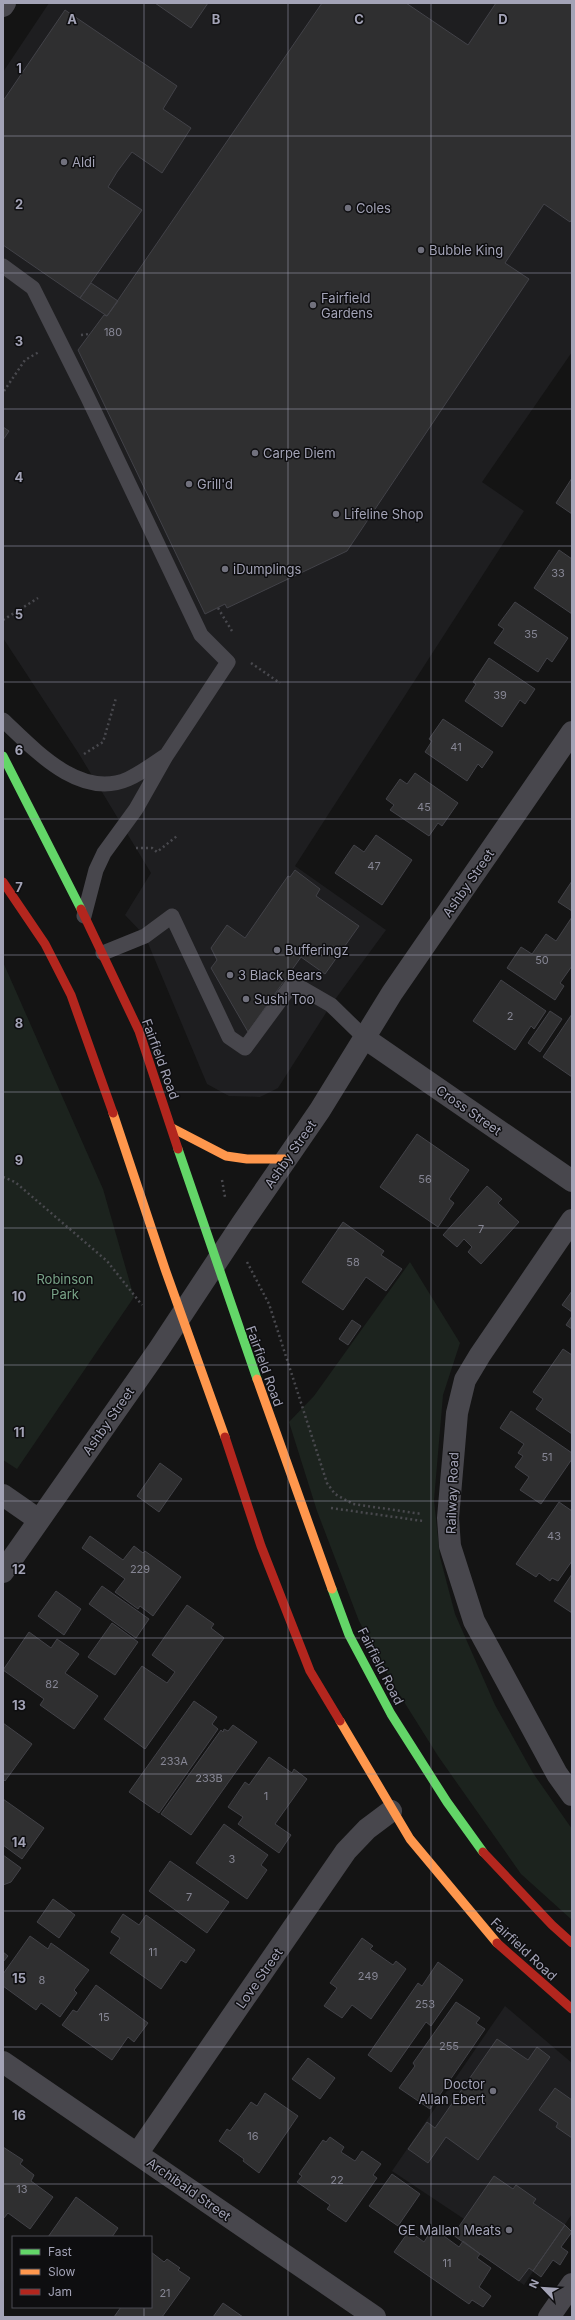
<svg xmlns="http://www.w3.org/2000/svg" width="575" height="2320" viewBox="0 0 575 2320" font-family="Inter,sans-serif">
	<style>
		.built { fill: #1e1e20 }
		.green { fill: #1c231e }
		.building { fill: #2f2f30; stroke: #424248 }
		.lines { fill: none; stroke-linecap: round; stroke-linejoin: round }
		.path { stroke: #49494e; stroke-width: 2.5; stroke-dasharray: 2 3; stroke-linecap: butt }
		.lane { stroke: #48474d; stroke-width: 15 }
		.street { stroke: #48474d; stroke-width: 22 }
		.fast { stroke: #63d668; stroke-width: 9 }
		.slow { stroke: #ff974d; stroke-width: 9 }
		.jam { stroke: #b3261e; stroke-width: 9 }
		.grid { fill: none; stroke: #a3a3b6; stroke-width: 1; stroke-opacity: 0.55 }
		.poi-dot { fill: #71717d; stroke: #0e0e10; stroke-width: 1.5 }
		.labels { text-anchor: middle; stroke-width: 3; stroke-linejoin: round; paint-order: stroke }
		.number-label { font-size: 11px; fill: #868694 }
		.poi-label { font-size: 13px; fill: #a3a3b6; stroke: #0e0e10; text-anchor: start }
		.street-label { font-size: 13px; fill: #a3a3b6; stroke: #0e0e10 }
		.park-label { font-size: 13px; fill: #78a387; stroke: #0e0e10 }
		.grid-label { font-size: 13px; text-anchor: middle; font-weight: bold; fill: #a3a3b6; stroke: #0e0e10; stroke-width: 3; stroke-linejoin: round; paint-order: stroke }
	</style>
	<rect width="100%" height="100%" fill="#141414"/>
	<!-- built -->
	<path class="built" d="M 49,3 L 572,3 L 572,352 L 482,482 L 524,511 L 295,866 L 386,930 L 331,1005 L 278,1088 L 260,1097 L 229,1096 L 207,1084 L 145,936 L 125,915 L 151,873 L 79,754 L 3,638 L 3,72 Z
		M 505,2006 L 572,2063 L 572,2214 L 524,2285 L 453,2235 L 464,2219 L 392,2171 Z"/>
	<!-- green -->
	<path class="green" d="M 3,962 L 103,1189 L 134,1297 L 17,1469 L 3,1460 Z
		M 410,1262 L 460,1343 L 443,1395 L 434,1500 L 440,1557 L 455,1614 L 495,1705 L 533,1773 L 572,1829 L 572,1920 L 521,1874 L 438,1756 L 391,1681 L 359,1621 L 317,1511 L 289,1422 L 314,1396 Z"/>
	<!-- building -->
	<path class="building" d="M 155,3 L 208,3 L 191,28 Z
		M 322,3 L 406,3 L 468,45 L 496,3 L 572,3 L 572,219 L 570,222 L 544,204 L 505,263 L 529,279 L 347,551 L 227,608 L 225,604 L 205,614 L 78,350 L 104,315 L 107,316 Z
		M 65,10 L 177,86 L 163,109 L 191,128 L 162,173 L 132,152 L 117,172 L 108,187 L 142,210 L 80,298 L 3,245 L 3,101 Z
		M 91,283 L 118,301 L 107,316 L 80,298 Z
		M 3,427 L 9,431 L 3,440 Z
		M 572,478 L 572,514 L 556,503 Z
		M 559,550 L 572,559 L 572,614 L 534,588 Z
		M 515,602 L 568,638 L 552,662 L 547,658 L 538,672 L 494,643 L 504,629 L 498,625 Z
		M 489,658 L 535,689 L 525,704 L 520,700 L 502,727 L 465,701 L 476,684 L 473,682 Z
		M 443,719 L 493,752 L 482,768 L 478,764 L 467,781 L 425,752 L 432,741 L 429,739 Z
		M 415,773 L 458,803 L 442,826 L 438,823 L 429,836 L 390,810 L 394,805 L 386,799 L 400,779 L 407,784 Z
		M 376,835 L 412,860 L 382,905 L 335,873 L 354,845 L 364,852 Z
		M 295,870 L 320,889 L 316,896 L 359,926 L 325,974 L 301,957 L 248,1032 L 211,968 L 217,960 L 211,948 L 227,925 L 245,938 L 288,876 L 290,877 Z
		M 572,881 L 572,911 L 558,902 Z
		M 572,917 L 572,966 L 560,983 L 564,986 L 555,1000 L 507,968 L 521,947 L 532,954 L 546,934 L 556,941 Z
		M 501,980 L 546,1011 L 534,1029 L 531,1026 L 515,1050 L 473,1021 Z
		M 550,1011 L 562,1019 L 540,1052 L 528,1043 Z
		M 572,1014 L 572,1077 L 543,1057 Z
		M 417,1134 L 469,1170 L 449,1199 L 454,1203 L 438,1227 L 380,1187 Z
		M 487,1186 L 502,1199 L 498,1203 L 519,1222 L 481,1264 L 468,1252 L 472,1247 L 464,1239 L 457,1247 L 443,1235 Z
		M 343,1222 L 384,1251 L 381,1255 L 402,1269 L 386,1291 L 366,1277 L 343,1310 L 302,1282 Z
		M 572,1291 L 572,1312 L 562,1305 Z
		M 572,1316 L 572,1329 L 566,1325 Z
		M 352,1320 L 361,1326 L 348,1345 L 339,1339 Z
		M 563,1349 L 572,1355 L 572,1434 L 536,1409 L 543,1399 L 533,1392 Z
		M 511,1411 L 572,1453 L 572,1459 L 541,1504 L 520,1490 L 529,1477 L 515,1467 L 523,1456 L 518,1453 L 524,1444 L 500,1428 Z
		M 160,1463 L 182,1479 L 159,1512 L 137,1496 Z
		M 559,1502 L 572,1511 L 572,1561 L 558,1581 L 552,1578 L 550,1581 L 539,1573 L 536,1577 L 516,1564 Z
		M 90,1536 L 123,1560 L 134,1546 L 143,1553 L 145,1551 L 181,1577 L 153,1616 L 140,1606 L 138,1609 L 115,1592 L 125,1579 L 82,1548 Z
		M 572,1574 L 572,1613 L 554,1601 Z
		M 102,1586 L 149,1619 L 136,1638 L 89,1604 Z
		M 56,1591 L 81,1609 L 64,1635 L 38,1616 Z
		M 187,1605 L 214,1624 L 211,1628 L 224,1638 L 145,1749 L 104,1719 L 142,1666 L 167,1683 L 175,1672 L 152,1655 Z
		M 112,1623 L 138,1642 L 115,1675 L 88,1657 Z
		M 29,1632 L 51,1648 L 57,1639 L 79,1654 L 65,1673 L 98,1696 L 74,1729 L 40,1705 L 44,1699 L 3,1670 Z
		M 194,1701 L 217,1717 L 212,1724 L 218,1729 L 159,1813 L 129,1792 Z
		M 3,1723 L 32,1744 L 5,1781 L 3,1779 Z
		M 233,1725 L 257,1742 L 191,1835 L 161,1814 L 221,1730 L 223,1732 L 224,1729 L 228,1731 Z
		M 269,1757 L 292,1773 L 294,1769 L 307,1779 L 275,1824 L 291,1835 L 279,1853 L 238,1824 L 243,1817 L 228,1807 L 245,1782 L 249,1785 Z
		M 3,1799 L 44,1828 L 22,1859 L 3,1845 Z
		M 224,1824 L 268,1855 L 261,1865 L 267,1870 L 247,1899 L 196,1863 Z
		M 3,1855 L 21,1868 L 11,1882 L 3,1885 Z
		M 170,1861 L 229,1902 L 207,1933 L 149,1891 Z
		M 53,1899 L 75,1915 L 59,1938 L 37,1922 Z
		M 123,1914 L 139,1925 L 146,1915 L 195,1950 L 186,1963 L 181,1960 L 161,1989 L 110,1953 L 120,1938 L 111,1932 Z
		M 30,1936 L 48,1949 L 51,1943 L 89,1970 L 74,1990 L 77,1993 L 60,2017 L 41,2003 L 36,2010 L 3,1986 L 3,1974 Z
		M 362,1938 L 373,1946 L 370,1949 L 393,1965 L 396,1961 L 406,1969 L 371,2019 L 352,2005 L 342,2018 L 324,2006 L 337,1988 L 330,1983 Z
		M 3,1952 L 8,1956 L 3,1962 Z
		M 438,1962 L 463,1980 L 431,2026 L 426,2022 L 391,2072 L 368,2055 L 418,1983 L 422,1986 Z
		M 96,1985 L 148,2023 L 134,2042 L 128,2037 L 112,2060 L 62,2025 L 73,2010 L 77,2012 Z
		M 456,2002 L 480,2018 L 476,2023 L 485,2029 L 430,2109 L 399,2088 L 415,2066 L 413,2063 Z
		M 497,2039 L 528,2060 L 537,2047 L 550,2057 L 478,2160 L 446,2137 L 428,2163 L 408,2149 L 427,2122 L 435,2128 Z
		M 308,2058 L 335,2078 L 320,2099 L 292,2079 Z
		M 555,2088 L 572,2100 L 572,2138 L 556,2127 L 558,2123 L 539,2110 Z
		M 265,2093 L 298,2116 L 259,2173 L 243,2161 L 244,2159 L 219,2141 L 227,2129 L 230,2131 L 251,2102 L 257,2106 Z
		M 330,2137 L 344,2147 L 341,2152 L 355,2161 L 362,2151 L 381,2164 L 373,2175 L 377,2178 L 346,2222 L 327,2209 L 330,2205 L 297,2182 L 302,2176 L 299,2174 L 323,2140 L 326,2142 Z
		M 3,2147 L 23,2160 L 20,2164 L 34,2175 L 31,2181 L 53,2197 L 30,2229 L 8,2213 L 3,2219 Z
		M 392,2174 L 420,2194 L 398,2226 L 369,2206 Z
		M 494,2176 L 513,2189 L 516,2185 L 536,2199 L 533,2203 L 565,2225 L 533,2271 L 529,2268 L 519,2281 L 453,2235 Z
		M 76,2197 L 118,2228 L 112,2237 L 48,2237 Z
		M 565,2225 L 572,2232 L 561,2247 L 568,2252 L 560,2265 L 553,2260 L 541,2277 L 533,2271 Z
		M 433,2228 L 459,2247 L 463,2241 L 480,2254 L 477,2258 L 491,2268 L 479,2287 L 491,2296 L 483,2307 L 472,2300 L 469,2304 L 394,2252 L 409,2231 L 424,2242 Z
		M 151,2252 L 164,2262 L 167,2259 L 180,2268 L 178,2270 L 190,2278 L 162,2317 L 114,2317 L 121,2307 L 151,2307 Z
		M 223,2303 L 243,2317 L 213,2317 Z"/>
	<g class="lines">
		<!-- path -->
		<path class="path" d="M 81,335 L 89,334
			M 4,391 L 25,360 L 39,352
			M 218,608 L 232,631
			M 3,620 L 38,598
			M 251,663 L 280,683
			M 84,754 L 103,742 L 116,698
			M 136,848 L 152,848 L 157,852 L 177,836
			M 3,1177 L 15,1182 L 107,1261 L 142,1305
			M 222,1180 L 225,1197
			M 247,1262 L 269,1304 L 327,1483 L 335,1494 L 353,1504 L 422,1514
			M 331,1508 L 423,1521"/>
		<!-- lane -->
		<path class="lane" d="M 3,266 L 33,288 L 88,398 L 201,635 L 228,662 L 166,756 L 136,809 L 104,853 L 96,870 L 84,916
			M 3,720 C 35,750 80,800 128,779 C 141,773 153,764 165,756
			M 103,953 L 145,936 L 172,916 L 229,1037 L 245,1048 L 293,983 L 331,1005 L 366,1039"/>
		<!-- street -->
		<path class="street" d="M 3,6 L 5,3
			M 366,1039 L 572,1181
			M 572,1220 L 480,1355 L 465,1380 L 457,1413 L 448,1518 L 450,1546 L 474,1621 L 557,1774 L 572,1795
			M 3,1495 L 39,1520
			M 3,1572 L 159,1349 L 243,1222 L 320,1110 L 392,993 L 572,732
			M 3,2062 L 375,2317
			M 137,2154 L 346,1851 L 367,1829 L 391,1811
			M 549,2317 L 572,2284"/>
		<!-- fast -->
		<path class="fast" d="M 3,756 L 81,909
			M 178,1149 L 257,1379
			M 332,1589 L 349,1635 L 391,1714 L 447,1802 L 483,1852"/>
		<!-- slow -->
		<path class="slow" d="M 113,1113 L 165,1269 L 225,1437
			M 172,1128 L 226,1156 L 247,1159 L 286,1159
			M 257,1379 L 332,1589
			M 340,1721 L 410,1839 L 497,1943"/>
		<!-- jam -->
		<path class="jam" d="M 3,882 L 45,944 L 71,995 L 113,1113
			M 81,909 L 139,1031 L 178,1149
			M 225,1437 L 261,1546 L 310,1671 L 340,1721
			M 483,1852 L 552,1925 L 572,1943
			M 497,1943 L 572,2009"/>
	</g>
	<!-- grid -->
	<path class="grid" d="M 144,3 L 144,2237M 288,3 L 288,2317M 431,3 L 431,2317M 3,136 L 572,136M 3,273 L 572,273M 3,409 L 572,409M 3,546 L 572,546M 3,682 L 572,682M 3,819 L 572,819M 3,955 L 572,955M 3,1092 L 572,1092M 3,1228 L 572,1228M 3,1365 L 572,1365M 3,1501 L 572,1501M 3,1638 L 572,1638M 3,1774 L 572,1774M 3,1911 L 572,1911M 3,2047 L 572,2047M 3,2184 L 572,2184M 144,2307 L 144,2317"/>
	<!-- markers -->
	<g class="poi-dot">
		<circle cx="64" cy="162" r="4"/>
		<circle cx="348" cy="208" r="4"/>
		<circle cx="421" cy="250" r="4"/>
		<circle cx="313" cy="305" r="4"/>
		<circle cx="255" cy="453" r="4"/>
		<circle cx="189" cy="484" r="4"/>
		<circle cx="336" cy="514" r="4"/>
		<circle cx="225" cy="569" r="4"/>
		<circle cx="277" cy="950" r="4"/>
		<circle cx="230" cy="975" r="4"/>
		<circle cx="246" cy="999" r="4"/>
		<circle cx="493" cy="2091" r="4"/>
		<circle cx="509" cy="2230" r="4"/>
	</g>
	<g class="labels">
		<!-- number labels -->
		<g class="number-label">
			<text x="113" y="336">180</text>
			<text x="558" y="577">33</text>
			<text x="531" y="638">35</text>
			<text x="500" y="699">39</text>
			<text x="456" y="751">41</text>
			<text x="424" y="811">45</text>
			<text x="374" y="870">47</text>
			<text x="542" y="964">50</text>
			<text x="510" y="1020">2</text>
			<text x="425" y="1183">56</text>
			<text x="481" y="1233">7</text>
			<text x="353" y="1266">58</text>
			<text x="547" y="1461">51</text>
			<text x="554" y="1540">43</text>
			<text x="140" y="1573">229</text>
			<text x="52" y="1688">82</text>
			<text x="174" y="1765">233A</text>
			<text x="209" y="1782">233B</text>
			<text x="266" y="1800">1</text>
			<text x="232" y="1863">3</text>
			<text x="189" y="1901">7</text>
			<text x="153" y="1956">11</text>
			<text x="368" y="1980">249</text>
			<text x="42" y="1984">8</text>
			<text x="425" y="2008">253</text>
			<text x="104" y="2021">15</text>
			<text x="449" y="2050">255</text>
			<text x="253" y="2140">16</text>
			<text x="337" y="2184">22</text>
			<text x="22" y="2193">13</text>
			<text x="447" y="2267">11</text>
			<text x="165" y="2297">21</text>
		</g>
		<!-- poi labels -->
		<g class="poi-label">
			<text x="72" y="167">Aldi</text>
			<text x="356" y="213">Coles</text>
			<text x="429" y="255">Bubble King</text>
			<text x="321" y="303">Fairfield<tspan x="321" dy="15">Gardens</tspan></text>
			<text x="263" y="458">Carpe Diem</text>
			<text x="197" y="489">Grill'd</text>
			<text x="344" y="519">Lifeline Shop</text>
			<text x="233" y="574">iDumplings</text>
			<text x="285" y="955">Bufferingz</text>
			<text x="238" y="980">3 Black Bears</text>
			<text x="254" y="1004">Sushi Too</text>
			<text x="485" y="2089" text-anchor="end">Doctor<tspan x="485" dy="15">Allan Ebert</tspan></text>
			<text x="501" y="2235" text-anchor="end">GE Mallan Meats</text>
		</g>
		<!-- street labels -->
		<g class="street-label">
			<text transform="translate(468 883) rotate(-55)" y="5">Ashby Street</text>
			<text transform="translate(161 1059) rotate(70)" y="5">Fairfield Road</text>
			<text transform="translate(469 1110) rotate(35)" y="5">Cross Street</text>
			<text transform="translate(290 1154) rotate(-55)" y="5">Ashby Street</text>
			<text transform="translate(265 1366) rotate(70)" y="5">Fairfield Road</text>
			<text transform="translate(108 1421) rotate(-55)" y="5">Ashby Street</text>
			<text transform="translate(452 1493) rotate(-88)" y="5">Railway Road</text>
			<text transform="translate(381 1666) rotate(63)" y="5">Fairfield Road</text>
			<text transform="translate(524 1949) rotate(43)" y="5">Fairfield Road</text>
			<text transform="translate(259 1978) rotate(-55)" y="5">Love Street</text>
			<text transform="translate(189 2189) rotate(35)" y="5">Archibald Street</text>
		</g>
		<!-- park labels -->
		<g class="park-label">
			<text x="65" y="1284">Robinson<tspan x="65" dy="15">Park</tspan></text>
		</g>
	</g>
	<g class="grid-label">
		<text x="72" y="24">A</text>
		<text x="216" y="24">B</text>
		<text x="359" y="24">C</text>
		<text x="503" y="24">D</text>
		<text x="19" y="73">1</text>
		<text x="19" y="209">2</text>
		<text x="19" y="346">3</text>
		<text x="19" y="482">4</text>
		<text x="19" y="619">5</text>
		<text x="19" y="755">6</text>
		<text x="19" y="892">7</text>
		<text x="19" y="1028">8</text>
		<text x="19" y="1165">9</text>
		<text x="19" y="1301">10</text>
		<text x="19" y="1437">11</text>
		<text x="19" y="1574">12</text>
		<text x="19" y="1710">13</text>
		<text x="19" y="1847">14</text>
		<text x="19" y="1983">15</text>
		<text x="19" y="2120">16</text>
	</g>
	<!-- border -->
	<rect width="575" height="2320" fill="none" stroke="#a3a3b6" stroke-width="8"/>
	<!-- legend -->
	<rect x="12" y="2236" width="140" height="72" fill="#0e0e10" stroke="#4a4a52"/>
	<rect x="20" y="2249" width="20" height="6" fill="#63d668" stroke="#4a4a52"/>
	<text x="48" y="2256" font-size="12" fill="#a3a3b6">Fast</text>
	<rect x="20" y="2269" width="20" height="6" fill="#ff974d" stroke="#4a4a52"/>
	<text x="48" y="2276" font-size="12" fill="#a3a3b6">Slow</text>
	<rect x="20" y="2289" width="20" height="6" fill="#b3261e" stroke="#4a4a52"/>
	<text x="48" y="2296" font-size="12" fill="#a3a3b6">Jam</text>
	<!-- north arrow -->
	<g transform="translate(543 2288) rotate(295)" stroke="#0e0e10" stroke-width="3" paint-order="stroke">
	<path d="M0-3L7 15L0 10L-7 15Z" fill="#a3a3b6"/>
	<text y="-6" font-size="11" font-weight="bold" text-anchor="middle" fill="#a3a3b6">N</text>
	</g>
</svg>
